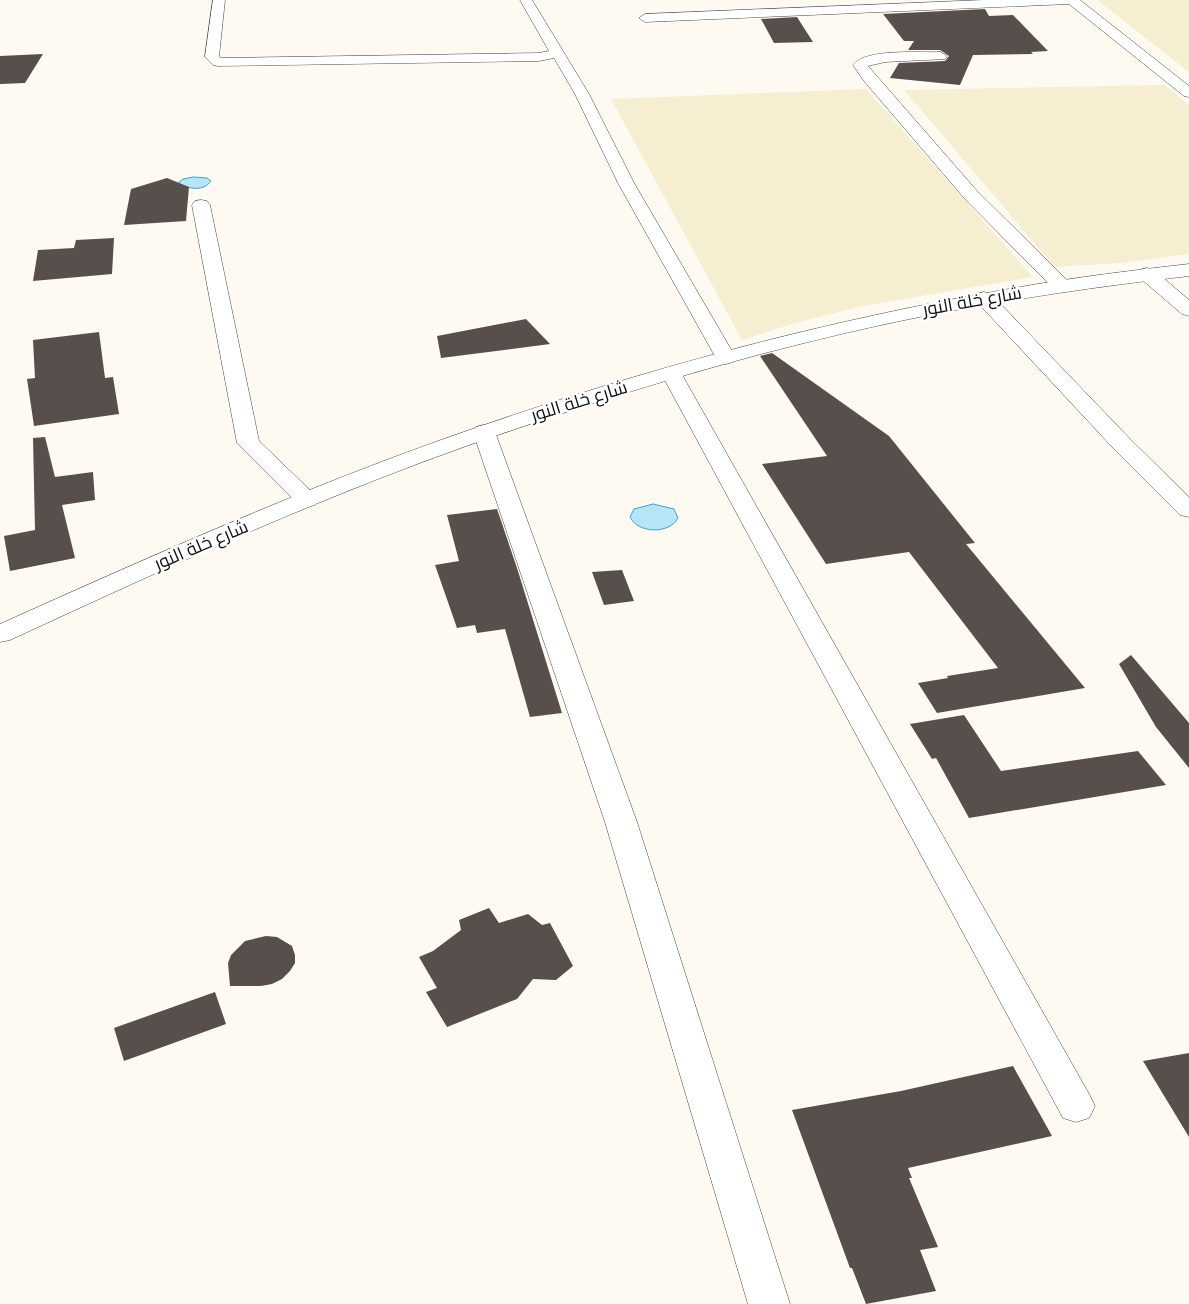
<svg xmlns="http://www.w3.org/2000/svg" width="1189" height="1304" viewBox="0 0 1189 1304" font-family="Spectral,Cairo,serif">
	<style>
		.farmland { fill: #f5eed1 }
		.water { fill: #b6e5f5; stroke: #3ea2cc }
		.building { fill: #574f4b }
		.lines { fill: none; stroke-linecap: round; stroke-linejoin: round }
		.minor-casing { stroke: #424242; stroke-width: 1 }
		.tertiary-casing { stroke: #424242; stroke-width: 1 }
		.minor { fill: #fff; fill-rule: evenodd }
		.tertiary { fill: #fff; fill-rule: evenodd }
		.labels { text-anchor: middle; stroke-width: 5; stroke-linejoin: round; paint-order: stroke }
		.street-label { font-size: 18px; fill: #0f0f0f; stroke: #fff }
	</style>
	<rect width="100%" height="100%" fill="#fffaf1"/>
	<!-- farmland -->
	<path class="farmland" d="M 1097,0 L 1189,0 L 1189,72 Z
		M 1164,85 L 1189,105 L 1189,254 L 1121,263 L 1055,267 L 904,90 Z
		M 866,89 L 1033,277 L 863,306 L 792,324 L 742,340 L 611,99 Z"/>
	<!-- water -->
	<path class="water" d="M 193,177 L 207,178 L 211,181 C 203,192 188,189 178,183 L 183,179 Z
		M 653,504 L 674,509 L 678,518 C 670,534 638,534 630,517 L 634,509 Z"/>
	<!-- building -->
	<path class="building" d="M 985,9 L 989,16 L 1013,15 L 1048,51 L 1031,52 L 1033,54 L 973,55 L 960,85 L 890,78 L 899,63 L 945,61 L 949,56 L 940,50 L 908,50 L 914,41 L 904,41 L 883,14 Z
		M 797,17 L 813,42 L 774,43 L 761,19 Z
		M 43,54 L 25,83 L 0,84 L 0,56 Z
		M 167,178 L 189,187 L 186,221 L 124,225 L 131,189 Z
		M 114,238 L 112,274 L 33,281 L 38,250 L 74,248 L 76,240 Z
		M 526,319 L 550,344 L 441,358 L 437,336 Z
		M 99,332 L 105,378 L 113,377 L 119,414 L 34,426 L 27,379 L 35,378 L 33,340 Z
		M 772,353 L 889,436 L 975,543 L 966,544 L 1085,688 L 937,713 L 918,683 L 948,678 L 947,676 L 998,668 L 909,552 L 826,564 L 762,464 L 827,456 L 760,356 Z
		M 45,437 L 55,477 L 93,472 L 95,500 L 62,505 L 75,558 L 10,571 L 4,536 L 35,530 L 33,438 Z
		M 497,509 L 517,568 L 562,713 L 530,717 L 505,629 L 477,633 L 475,625 L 457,628 L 435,565 L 459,561 L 447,515 Z
		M 622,570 L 634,601 L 604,605 L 592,572 Z
		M 1131,655 L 1189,723 L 1189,768 L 1156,727 L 1119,664 Z
		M 964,715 L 1001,771 L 1138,751 L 1166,785 L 969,818 L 936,758 L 932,759 L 910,724 Z
		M 489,908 L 499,923 L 528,914 L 542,925 L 550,923 L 573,966 L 556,980 L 533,979 L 517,999 L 447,1027 L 426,992 L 437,988 L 419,957 L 433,951 L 461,930 L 459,920 Z
		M 266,936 L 277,937 L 292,946 L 295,955 L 295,963 L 290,971 L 282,979 L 272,984 L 261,986 L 230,986 L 228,963 L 231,955 L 245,941 Z
		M 215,992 L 226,1024 L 124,1061 L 114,1028 Z
		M 1189,1053 L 1189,1137 L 1143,1061 Z
		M 1013,1066 L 1052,1136 L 908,1168 L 912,1178 L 909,1178 L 938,1247 L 920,1250 L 936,1291 L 866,1304 L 852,1268 L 850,1268 L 792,1110 L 901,1091 Z"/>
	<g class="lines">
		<!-- minor casing -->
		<g class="minor-casing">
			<path id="minor" d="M 213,0 L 225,0 L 219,56 L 221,58 L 539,53 L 549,51 L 520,0 L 532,0 L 589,94 L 634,183 L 736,358 L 733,362 L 726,364 L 719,362 L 716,358 L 618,183 L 575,94 L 554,58 L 539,61 L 218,66 L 213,65 L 205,57 Z
				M 984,0 L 1080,0 L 1189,86 L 1189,97 L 1184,96 L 1069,4 L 645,22 L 639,18 L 645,14 Z
				M 940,52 L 947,56 L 945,59 L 885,62 L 868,66 L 977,191 L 1069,282 L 1071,286 L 1069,290 L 1062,292 L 1055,290 L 965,199 L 864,81 L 853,65 C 866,48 919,53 940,52 Z
				M 201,200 L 207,201 L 210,205 L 259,441 L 315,495 L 319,500 L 315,505 L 307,507 L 299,505 L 237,443 L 192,205 L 195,201 Z
				M 1147,268 L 1154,270 L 1189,300 L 1189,316 L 1182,314 L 1140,278 L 1138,274 L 1140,270 Z
				M 984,292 L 991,294 L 1131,440 L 1189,497 L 1189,517 L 1180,515 L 1115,450 L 977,302 L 974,298 L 977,294 Z
				M 671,367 L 678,369 L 681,373 L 1089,1094 L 1095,1106 L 1089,1118 L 1076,1122 L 1063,1118 L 661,373 L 664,369 Z
				M 484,425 L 492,427 L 495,432 L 637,822 L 790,1304 L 748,1304 L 605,822 L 473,432 L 476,427 Z"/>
		</g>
		<!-- tertiary casing -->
		<g class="tertiary-casing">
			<path id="tertiary" d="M 1189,264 L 1189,276 C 1100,286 1012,299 924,316 C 779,345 637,387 498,435 C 331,492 170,566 10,640 L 0,642 L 0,624 C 158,553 317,482 481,426 C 653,367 829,320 1009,289 C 1069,278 1129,271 1189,264 Z"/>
		</g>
		<!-- minor -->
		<use href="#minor" class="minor"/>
		<!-- tertiary -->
		<use href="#tertiary" class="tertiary"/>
	</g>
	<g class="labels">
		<!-- street labels -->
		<g class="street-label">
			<text transform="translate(972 301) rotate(-10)" y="6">شارع خلة النور</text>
			<text transform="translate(579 401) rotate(-17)" y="6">شارع خلة النور</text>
			<text transform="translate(201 545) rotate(-23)" y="6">شارع خلة النور</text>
		</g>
	</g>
</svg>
